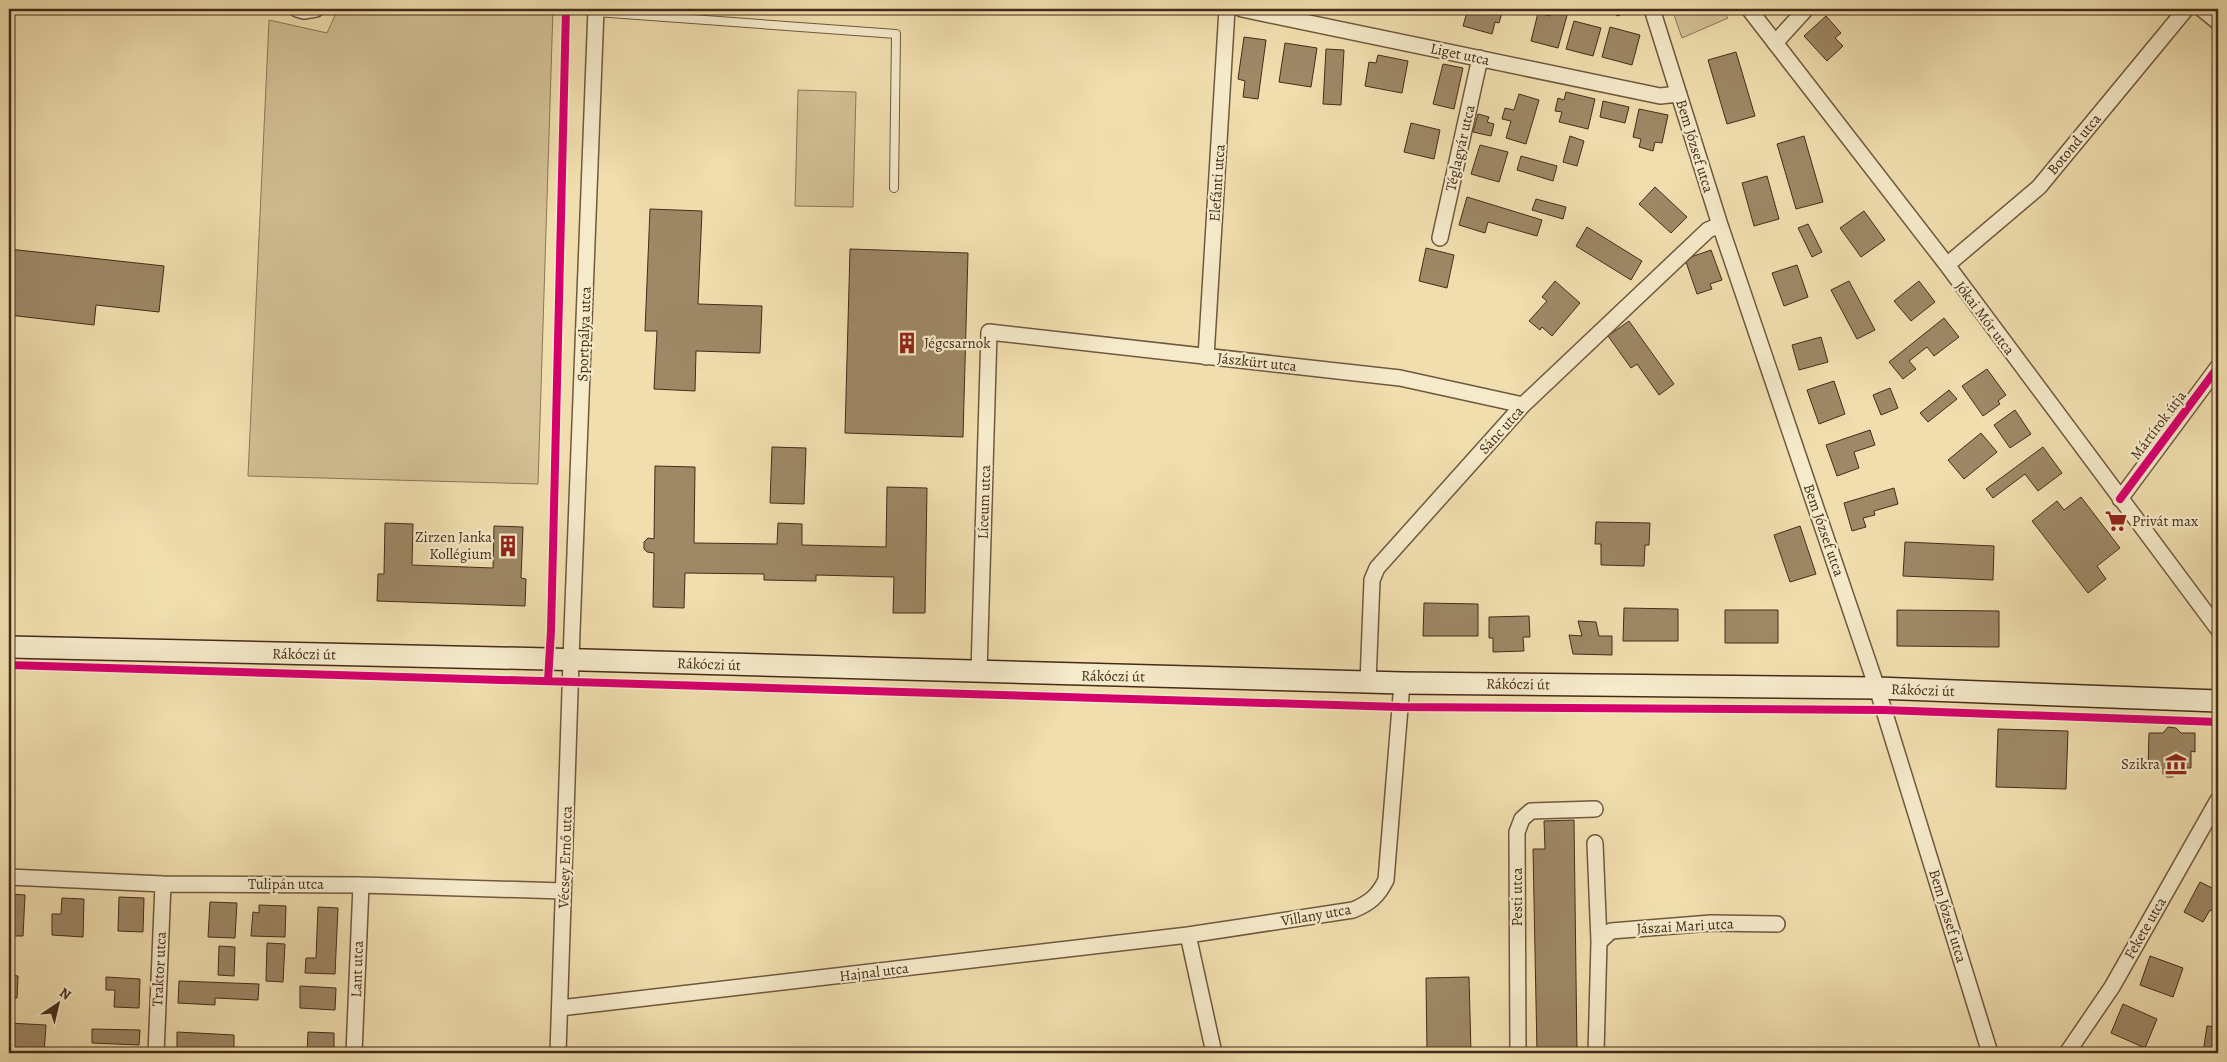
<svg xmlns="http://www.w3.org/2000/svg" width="2227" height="1062" viewBox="0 0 2227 1062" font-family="Alegreya,serif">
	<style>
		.green { fill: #d3c095; stroke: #8c7657 }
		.building { fill: #9e8866; stroke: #462b19 }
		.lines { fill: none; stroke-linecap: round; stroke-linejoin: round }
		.lane-casing { stroke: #70583e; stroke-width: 10 }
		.street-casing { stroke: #70583e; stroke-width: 18 }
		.secondary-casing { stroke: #462b19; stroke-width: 24 }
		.lane { stroke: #f5eaca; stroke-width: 8 }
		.street { stroke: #f5eaca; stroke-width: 15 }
		.secondary { stroke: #f5eaca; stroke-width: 21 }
		.cycleway-casing { stroke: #f5eaca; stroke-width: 11 }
		.cycleway { stroke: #d6006c; stroke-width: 8 }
		.labels { text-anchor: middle; stroke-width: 4.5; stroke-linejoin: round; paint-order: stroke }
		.street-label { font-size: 15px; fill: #462b19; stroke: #f5eaca }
		.poi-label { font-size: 15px; fill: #462b19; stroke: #f5eaca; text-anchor: start }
	</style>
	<rect width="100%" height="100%" fill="#f0deae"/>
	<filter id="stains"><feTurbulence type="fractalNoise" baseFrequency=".004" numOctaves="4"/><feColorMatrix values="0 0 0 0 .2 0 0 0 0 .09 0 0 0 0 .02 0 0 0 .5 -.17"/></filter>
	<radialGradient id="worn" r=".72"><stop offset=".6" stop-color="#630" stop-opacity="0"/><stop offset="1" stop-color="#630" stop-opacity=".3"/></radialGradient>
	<!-- green -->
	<path class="green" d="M 338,9 L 553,9 L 538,484 L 248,476 L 269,20 L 327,33 Z
		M 1672,9 L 1721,9 L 1728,18 L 1682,38 Z
		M 798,90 L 856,92 L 853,207 L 795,206 Z"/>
	<!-- building -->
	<path class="building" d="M 1468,9 L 1503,9 L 1499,23 L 1495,22 L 1492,34 L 1463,26 Z
		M 1552,9 L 1568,12 L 1558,48 L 1531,41 L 1538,13 L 1550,16 Z
		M 1614,9 L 1631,9 L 1632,11 L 1617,16 Z
		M 1826,16 L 1841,33 L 1835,38 L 1843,46 L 1827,61 L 1804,36 Z
		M 1574,21 L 1601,28 L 1593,56 L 1566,49 Z
		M 1610,27 L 1640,35 L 1632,65 L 1602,57 Z
		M 1244,37 L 1266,40 L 1258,99 L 1243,97 L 1245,81 L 1238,79 Z
		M 1285,43 L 1317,48 L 1311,87 L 1279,82 Z
		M 1326,49 L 1344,50 L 1341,105 L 1323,104 Z
		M 1736,52 L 1755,116 L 1727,124 L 1708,60 Z
		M 1378,55 L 1408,61 L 1402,93 L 1365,86 L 1369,62 L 1376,63 Z
		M 1443,64 L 1463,68 L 1454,109 L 1433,104 Z
		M 1566,92 L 1595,99 L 1588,129 L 1559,122 L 1562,112 L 1555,111 L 1558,98 L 1564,100 Z
		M 1519,94 L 1539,100 L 1526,144 L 1506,138 L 1511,121 L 1502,119 L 1505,108 L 1514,110 Z
		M 1603,101 L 1629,107 L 1625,123 L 1600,117 Z
		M 1639,109 L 1668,115 L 1662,143 L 1655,142 L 1653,151 L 1639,147 L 1641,139 L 1633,137 Z
		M 1478,114 L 1489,117 L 1487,122 L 1494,124 L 1491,136 L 1473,132 Z
		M 1411,123 L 1440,130 L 1434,159 L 1404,152 Z
		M 1570,136 L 1584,141 L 1577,166 L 1563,162 Z
		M 1804,136 L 1823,202 L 1796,209 L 1777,144 Z
		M 1480,145 L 1508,152 L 1499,182 L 1471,174 Z
		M 1521,156 L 1557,166 L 1553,181 L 1517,170 Z
		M 1767,176 L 1779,219 L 1754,226 L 1742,183 Z
		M 1655,187 L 1687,217 L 1671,233 L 1639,204 Z
		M 1467,197 L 1542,220 L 1537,236 L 1488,222 L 1485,233 L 1459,225 Z
		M 1536,199 L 1566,207 L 1563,219 L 1532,210 Z
		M 650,209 L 702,211 L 698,304 L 762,306 L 760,353 L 696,351 L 695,391 L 654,389 L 657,331 L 645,331 Z
		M 1864,211 L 1885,240 L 1861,257 L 1840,228 Z
		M 1808,224 L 1822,252 L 1812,257 L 1798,228 Z
		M 1587,227 L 1642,261 L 1631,280 L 1576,246 Z
		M 1426,248 L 1454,255 L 1447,288 L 1419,281 Z
		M 9,249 L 164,266 L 159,312 L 96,305 L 94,325 L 9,315 Z
		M 850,249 L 968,253 L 963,437 L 845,433 Z
		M 1711,250 L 1722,280 L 1710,284 L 1712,289 L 1697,294 L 1685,259 Z
		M 1797,265 L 1808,297 L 1784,306 L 1772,273 Z
		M 1555,281 L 1580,303 L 1552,336 L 1542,327 L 1540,330 L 1529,321 L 1547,301 L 1542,297 Z
		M 1849,281 L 1875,330 L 1857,339 L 1831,290 Z
		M 1919,281 L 1935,302 L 1911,321 L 1894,301 Z
		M 1944,318 L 1959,337 L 1934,356 L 1927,347 L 1909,361 L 1916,369 L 1903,379 L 1889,362 Z
		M 1629,321 L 1674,384 L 1659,395 L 1637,364 L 1631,368 L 1608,336 Z
		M 1821,337 L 1828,362 L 1799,370 L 1792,345 Z
		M 1987,369 L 2006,395 L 1998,401 L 2000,404 L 1983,416 L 1962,386 Z
		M 1834,381 L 1845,414 L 1819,424 L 1807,390 Z
		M 1890,388 L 1898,408 L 1881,415 L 1873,395 Z
		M 1949,390 L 1957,399 L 1928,422 L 1920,413 Z
		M 2015,410 L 2031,434 L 2010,448 L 1994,425 Z
		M 1870,430 L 1875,445 L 1854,452 L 1859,468 L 1837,476 L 1826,445 Z
		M 1981,433 L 1997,452 L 1964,479 L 1948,460 Z
		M 772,447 L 806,448 L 804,504 L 770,503 Z
		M 2043,447 L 2062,473 L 2038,491 L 2025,474 L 1993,498 L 1986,489 Z
		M 655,466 L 695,467 L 694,543 L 777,544 L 778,523 L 802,524 L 802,545 L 886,547 L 887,487 L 927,488 L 925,613 L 893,613 L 894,577 L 816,575 L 816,581 L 764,580 L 764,574 L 685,573 L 684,608 L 653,607 L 654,553 L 647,552 L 644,549 L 644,542 L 648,538 L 654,539 Z
		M 1894,488 L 1898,504 L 1874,511 L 1875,515 L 1863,518 L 1866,527 L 1852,531 L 1844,503 Z
		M 2081,497 L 2120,548 L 2097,566 L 2106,579 L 2088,593 L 2032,521 L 2057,501 L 2064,510 Z
		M 1596,522 L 1650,523 L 1649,545 L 1645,545 L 1644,566 L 1601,565 L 1601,544 L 1595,544 Z
		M 385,523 L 413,524 L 412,565 L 493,568 L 494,526 L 523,527 L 521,578 L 526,579 L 525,606 L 377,601 L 378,574 L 384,574 Z
		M 1800,526 L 1816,574 L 1790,582 L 1774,535 Z
		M 1905,542 L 1994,546 L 1993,580 L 1903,576 Z
		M 1424,603 L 1478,604 L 1478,636 L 1423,636 Z
		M 1624,608 L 1678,609 L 1678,641 L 1623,641 Z
		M 1725,610 L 1778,610 L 1778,643 L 1725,643 Z
		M 1897,610 L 1999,611 L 1999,647 L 1897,646 Z
		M 1529,616 L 1530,637 L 1523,637 L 1524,651 L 1493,652 L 1493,638 L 1489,638 L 1489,617 Z
		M 1578,621 L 1596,622 L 1599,636 L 1612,636 L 1612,655 L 1573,654 L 1569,635 L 1582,636 Z
		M 2168,727 L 2176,728 L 2181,733 L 2195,733 L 2195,752 L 2191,751 L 2191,768 L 2176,768 L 2176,774 L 2173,777 L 2167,777 L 2163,774 L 2163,768 L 2148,768 L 2149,733 L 2163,733 Z
		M 1998,729 L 2068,731 L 2066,789 L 1996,787 Z
		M 1574,820 L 1577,1053 L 1537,1053 L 1533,849 L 1545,849 L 1544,821 Z
		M 2200,882 L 2218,891 L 2218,914 L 2210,910 L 2203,922 L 2184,912 Z
		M 9,894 L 25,895 L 23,936 L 9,936 Z
		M 119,897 L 144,898 L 143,932 L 118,931 Z
		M 62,898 L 84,899 L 83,937 L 52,935 L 52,914 L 61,914 Z
		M 210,902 L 237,903 L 235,938 L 208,937 Z
		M 259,905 L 286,906 L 285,937 L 251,936 L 253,912 L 259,913 Z
		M 318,907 L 338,908 L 335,974 L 305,973 L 306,958 L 316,958 Z
		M 267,943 L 285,944 L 283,982 L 266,981 Z
		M 219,946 L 235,947 L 234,976 L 218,975 Z
		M 2150,956 L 2183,968 L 2173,997 L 2140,985 Z
		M 9,975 L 18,976 L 17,998 L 9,998 Z
		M 106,977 L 140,979 L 139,1008 L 114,1007 L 115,990 L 106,990 Z
		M 1469,977 L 1471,1053 L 1427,1053 L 1426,978 Z
		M 179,981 L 259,984 L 258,1000 L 215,998 L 215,1005 L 178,1003 Z
		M 300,986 L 336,988 L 335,1010 L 300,1008 Z
		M 2123,1004 L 2157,1019 L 2145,1048 L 2111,1033 Z
		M 9,1023 L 46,1025 L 44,1053 L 9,1053 Z
		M 2207,1026 L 2218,1027 L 2218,1053 L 2203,1053 Z
		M 92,1029 L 140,1030 L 139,1045 L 92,1043 Z
		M 177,1032 L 234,1035 L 234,1048 L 213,1048 L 213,1053 L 177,1053 Z
		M 308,1032 L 334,1033 L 334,1053 L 307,1053 Z"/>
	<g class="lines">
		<!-- lane casing -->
		<g class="lane-casing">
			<path id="lane" d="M 596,12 L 896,34 L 894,188"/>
		</g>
		<!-- street casing -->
		<g class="street-casing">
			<path id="street" d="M 297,9 L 304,11 L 316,9
				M 1242,9 L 1660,96 L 1679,94
				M 1652,9 L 1720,225 L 1877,688 L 1990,1053
				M 1749,9 L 1947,265 L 2218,629
				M 2202,9 L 2218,22
				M 1775,43 L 1806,9
				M 1440,238 L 1480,58
				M 1947,265 L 2039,187 L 2186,9
				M 1206,357 L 1227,9
				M 2120,499 L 2218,367
				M 979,672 L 989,332 L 1400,378 L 1523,405
				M 1368,682 L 1372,580 L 1377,568 L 1523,405 L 1708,230 L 1720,225
				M 1595,843 L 1599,942 L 1596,1053
				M 9,877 L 163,884 L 361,885 L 563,891
				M 1188,935 L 1214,1053
				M 1599,942 L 1611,931 L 1711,923 L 1777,924
				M 560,1008 L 1188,935 L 1353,910 C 1370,903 1378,896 1386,880 L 1402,683
				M 156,1053 L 163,884
				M 354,1053 L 361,885
				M 558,1053 L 572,631 L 596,9
				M 1518,1053 L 1517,832 L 1522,819 L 1531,811 L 1595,809
				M 2067,1053 L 2112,987 L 2218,800"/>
		</g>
		<!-- secondary casing -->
		<g class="secondary-casing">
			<path id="secondary" d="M 9,647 L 548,659 L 1402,683 L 1877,688 L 2218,701"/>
		</g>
		<!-- lane -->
		<use href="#lane" class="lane"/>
		<!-- street -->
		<use href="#street" class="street"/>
		<!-- secondary -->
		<use href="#secondary" class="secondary"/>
		<!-- cycleway casing -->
		<g class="cycleway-casing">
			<path id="cycleway" d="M 2120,499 L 2218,367
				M 9,665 L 1400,707 L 1884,710 L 2218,722
				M 548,681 L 551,631 L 566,9"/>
		</g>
		<!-- cycleway -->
		<use href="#cycleway" class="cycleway"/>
	</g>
	<!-- icons -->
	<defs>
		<g id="building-bare" transform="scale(1.725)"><path d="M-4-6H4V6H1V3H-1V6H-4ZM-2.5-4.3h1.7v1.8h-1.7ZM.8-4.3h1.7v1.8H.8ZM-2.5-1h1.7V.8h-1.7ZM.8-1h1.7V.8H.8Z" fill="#8f2418" stroke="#f5eaca" stroke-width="2.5" paint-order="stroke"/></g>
		<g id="supermarket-bare" transform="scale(1.725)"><path d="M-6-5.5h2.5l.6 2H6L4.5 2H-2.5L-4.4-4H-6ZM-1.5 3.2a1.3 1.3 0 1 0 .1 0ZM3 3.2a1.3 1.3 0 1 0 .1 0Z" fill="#8f2418" stroke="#f5eaca" stroke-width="2.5" paint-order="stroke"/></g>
		<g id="museum-bare" transform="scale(1.725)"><path d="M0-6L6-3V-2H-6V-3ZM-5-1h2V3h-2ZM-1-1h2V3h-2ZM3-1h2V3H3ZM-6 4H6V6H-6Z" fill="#8f2418" stroke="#f5eaca" stroke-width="2.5" paint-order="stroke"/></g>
	</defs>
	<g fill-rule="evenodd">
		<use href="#building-bare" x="907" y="343"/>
		<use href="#supermarket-bare" x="2116" y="521"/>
		<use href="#building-bare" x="508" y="546"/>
		<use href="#museum-bare" x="2176" y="764"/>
	</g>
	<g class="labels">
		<!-- street labels -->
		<g class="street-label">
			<text transform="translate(1460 54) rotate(12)" y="5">Liget utca</text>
			<text transform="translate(2074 144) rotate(-50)" y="5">Botond utca</text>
			<text transform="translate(1695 146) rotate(73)" y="5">Bem József utca</text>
			<text transform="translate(1460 148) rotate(-77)" y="5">Téglagyár utca</text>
			<text transform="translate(1217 183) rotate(-86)" y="5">Elefánti utca</text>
			<text transform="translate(1985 318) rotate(53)" y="5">Jókai Mór utca</text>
			<text transform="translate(584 334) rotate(-88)" y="5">Sportpálya utca</text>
			<text transform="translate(1257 362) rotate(6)" y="5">Jászkürt utca</text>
			<text transform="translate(2158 425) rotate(-53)" y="5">Mártírok útja</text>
			<text transform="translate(1501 430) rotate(-48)" y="5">Sánc utca</text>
			<text transform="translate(984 502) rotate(-88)" y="5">Líceum utca</text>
			<text transform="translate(1824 530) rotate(71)" y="5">Bem József utca</text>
			<text transform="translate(304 654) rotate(1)" y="5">Rákóczi út</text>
			<text transform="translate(709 664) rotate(2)" y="5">Rákóczi út</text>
			<text transform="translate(1113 676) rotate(1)" y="5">Rákóczi út</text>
			<text transform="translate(1518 684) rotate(1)" y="5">Rákóczi út</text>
			<text transform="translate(1923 690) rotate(2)" y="5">Rákóczi út</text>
			<text transform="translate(565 857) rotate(-88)" y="5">Vécsey Ernő utca</text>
			<text x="286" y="889">Tulipán utca</text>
			<text transform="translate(1517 897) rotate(-90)" y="5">Pesti utca</text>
			<text transform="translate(1316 915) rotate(-10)" y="5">Villany utca</text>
			<text transform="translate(1948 916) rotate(73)" y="5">Bem József utca</text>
			<text transform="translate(1685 926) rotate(-3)" y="5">Jászai Mari utca</text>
			<text transform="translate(2145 928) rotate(-60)" y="5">Fekete utca</text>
			<text transform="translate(159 969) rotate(-87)" y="5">Traktor utca</text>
			<text transform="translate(357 969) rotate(-88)" y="5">Lant utca</text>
			<text transform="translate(874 972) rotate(-7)" y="5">Hajnal utca</text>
		</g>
		<!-- poi labels -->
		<g class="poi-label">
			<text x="924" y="348">Jégcsarnok</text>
			<text x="2132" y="526">Privát max</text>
			<text x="492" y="542" text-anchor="end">Zirzen Janka<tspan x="492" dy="17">Kollégium</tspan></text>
			<text x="2160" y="769" text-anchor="end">Szikra</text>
		</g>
	</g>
	<!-- margin -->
	<rect width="2227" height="1062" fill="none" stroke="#f0deae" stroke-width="30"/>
	<rect x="10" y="10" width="2207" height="1042" fill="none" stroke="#462b19" stroke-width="2.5"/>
	<rect x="15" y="15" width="2197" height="1032" fill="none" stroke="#462b19"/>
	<!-- north arrow -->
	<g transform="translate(58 1004) rotate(35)" stroke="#f5eaca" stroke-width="4" paint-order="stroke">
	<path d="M0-4L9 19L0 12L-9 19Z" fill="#462b19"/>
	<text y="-8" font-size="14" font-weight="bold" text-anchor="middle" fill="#462b19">N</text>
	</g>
	<rect width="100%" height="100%" filter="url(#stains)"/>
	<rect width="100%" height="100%" fill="url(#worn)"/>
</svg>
